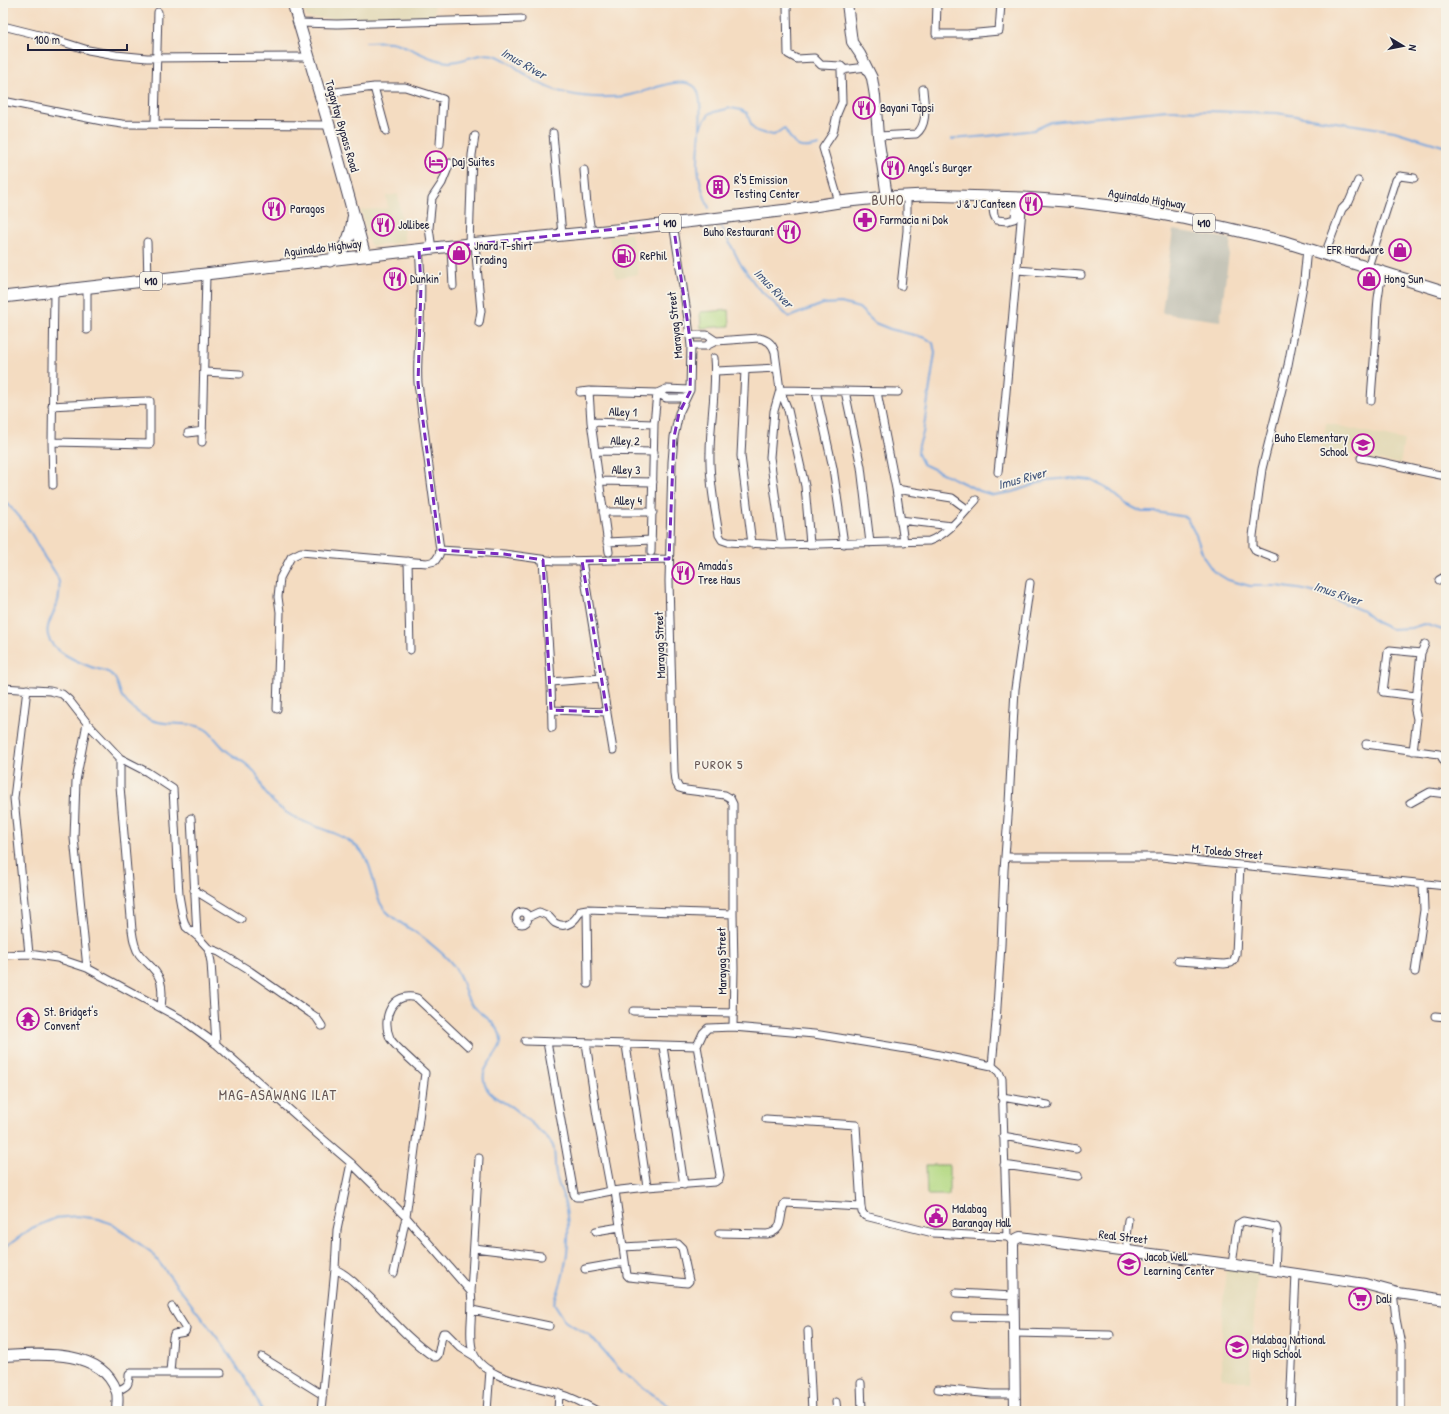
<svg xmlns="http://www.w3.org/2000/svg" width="1449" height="1414" viewBox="0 0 1449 1414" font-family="'Patrick Hand',sans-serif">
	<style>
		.built { fill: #e4dbba }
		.industrial { fill: #c6c5b8 }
		.green { fill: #b4d983; stroke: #6b7e5f }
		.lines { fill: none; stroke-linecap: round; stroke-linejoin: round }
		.stream { stroke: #73a4dd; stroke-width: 2 }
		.street-casing { stroke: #423e4f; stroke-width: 9 }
		.secondary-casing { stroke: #423e4f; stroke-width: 12 }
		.primary-casing { stroke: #423e4f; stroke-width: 13 }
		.street { stroke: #fff; stroke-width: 7 }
		.secondary { stroke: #fff; stroke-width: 10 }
		.primary { stroke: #fff; stroke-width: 11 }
		.marked { fill: none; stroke: #7b2cbf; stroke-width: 3; stroke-dasharray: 8 5; stroke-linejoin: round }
		.labels { text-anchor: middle; stroke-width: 3.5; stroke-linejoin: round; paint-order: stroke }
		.shield { fill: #f7f3e8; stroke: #62616f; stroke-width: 1 }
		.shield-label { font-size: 11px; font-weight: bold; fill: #22223b }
		.poi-label { font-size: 12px; fill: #22223b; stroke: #f7f3e8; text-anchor: start }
		.street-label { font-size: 12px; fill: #22223b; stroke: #f7f3e8 }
		.water-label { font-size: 13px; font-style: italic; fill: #42567c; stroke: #f7f3e8 }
		.neighbourhood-label { font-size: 13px; letter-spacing: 1px; fill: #645452; stroke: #f7f3e8 }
		.quarter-label { font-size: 14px; letter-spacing: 1px; fill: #645452; stroke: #f7f3e8 }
	</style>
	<rect width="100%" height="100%" fill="#f7f3e8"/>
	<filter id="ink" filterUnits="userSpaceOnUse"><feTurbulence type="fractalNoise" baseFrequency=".025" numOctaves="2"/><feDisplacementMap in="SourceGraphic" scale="8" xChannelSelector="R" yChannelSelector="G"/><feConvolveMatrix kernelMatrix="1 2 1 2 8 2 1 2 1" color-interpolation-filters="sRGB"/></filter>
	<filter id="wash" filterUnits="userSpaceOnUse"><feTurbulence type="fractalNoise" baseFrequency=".012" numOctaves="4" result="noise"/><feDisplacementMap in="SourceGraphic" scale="16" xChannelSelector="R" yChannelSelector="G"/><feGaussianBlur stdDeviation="0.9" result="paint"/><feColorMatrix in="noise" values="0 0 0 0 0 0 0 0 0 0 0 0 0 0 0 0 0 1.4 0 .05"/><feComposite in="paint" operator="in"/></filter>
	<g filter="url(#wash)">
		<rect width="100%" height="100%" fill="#f4dcc1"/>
		<!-- built -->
		<path class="built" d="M 302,3 L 434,3 L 435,17 L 406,19 L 354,20 L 307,18 Z
			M 398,194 L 405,242 L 373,246 L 370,244 L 368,240 L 361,210 L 388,208 L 386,196 Z
			M 631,233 L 638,274 L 616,278 L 609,237 Z
			M 1326,423 L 1404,440 L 1400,464 L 1322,449 Z
			M 1226,1267 L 1257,1271 L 1250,1382 L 1222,1379 L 1222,1315 Z"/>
		<!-- industrial -->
		<path class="industrial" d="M 1173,230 L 1231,239 L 1220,321 L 1162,313 Z"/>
		<!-- green -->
		<path class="green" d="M 729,310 L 730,326 L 701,328 L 700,312 Z
			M 949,1165 L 949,1195 L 927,1195 L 926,1165 Z"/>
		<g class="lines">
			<!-- stream -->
			<path class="stream" d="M 366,42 C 376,42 388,40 399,44 C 416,50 431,61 449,62 C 465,62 481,50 497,56 C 512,62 519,71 532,79 C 553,93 582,98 607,97 C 616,97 626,97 634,94 C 650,91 680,75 695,87 C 706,97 697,151 698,167 C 699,182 703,194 709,208
				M 700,130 L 704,121 L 710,113 L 731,108 L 741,110 L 747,113 C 753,132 754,132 774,135 L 784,128 C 795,146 797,151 819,145
				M 952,139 L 988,136 L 1034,130 L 1051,122 L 1167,110 L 1277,113 L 1394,131 L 1446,147
				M 721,226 L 740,263 L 757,287 L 789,317 L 823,304 L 841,303 L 859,308 L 875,323 L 890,329 L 926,338 L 933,343 L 935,353 L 923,433 L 919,445 L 918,454 L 923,464 L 980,491 L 993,495 L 1013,492 L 1047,480 L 1071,478 L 1091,480 L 1111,491 L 1126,504 L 1142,512 L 1156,512 L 1186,517 L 1196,535 L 1204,558 L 1213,571 L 1228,580 L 1250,586 L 1277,586 L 1304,590 L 1320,594 L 1337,600 L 1363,611 L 1376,622 L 1391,629 L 1411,628 L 1424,624 L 1446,631
				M 3,500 C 23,517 33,536 45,558 C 50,566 57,572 59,582 C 60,591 59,601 55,609 C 50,621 42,632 53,645 C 62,655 78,662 91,667 C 97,669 106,670 111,674 C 119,679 118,691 123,698 C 129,706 140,715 149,719 C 166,728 192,719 208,731 C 215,737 220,746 227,751 C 237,759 250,764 257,775 C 260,780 261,786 264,790 C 269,800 278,807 287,813 C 309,828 344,831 361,851 C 376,869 372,897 386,911 C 399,925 418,931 431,944 C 442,953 454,963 460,977 C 464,985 465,995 470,1002 C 478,1013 491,1018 498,1030 C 512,1054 472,1063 487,1089 C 492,1098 505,1102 513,1108 C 523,1116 534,1125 543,1134 C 546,1137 552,1143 553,1146 C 556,1154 554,1166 556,1174 C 557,1183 562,1191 564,1200 C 573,1236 567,1270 554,1303 L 566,1322 L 589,1335 L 622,1372 L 676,1411
				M 3,1249 L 32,1228 L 56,1218 L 77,1216 L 99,1219 L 112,1224 L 151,1252 L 226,1349 L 252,1390 L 262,1411"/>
		</g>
	</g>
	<g filter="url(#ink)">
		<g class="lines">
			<!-- street casing -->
			<g class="street-casing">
				<path id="street" d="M 937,3 L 936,34 L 967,34 L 999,31 L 1001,3
					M 787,6 L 788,54 L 797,59 L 814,58 L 821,65 L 841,66 L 845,70
					M 299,23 L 337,24 L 521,19
					M 3,26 L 47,37 L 88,50 L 116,55 L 147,58 L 308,57
					M 374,87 L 386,131
					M 320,94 L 374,87 L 405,87 L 443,99 L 440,144
					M 3,101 L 102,121 L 122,124 L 329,125
					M 155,123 L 158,12
					M 553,133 L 562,235
					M 878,136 L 916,134 C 929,124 924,104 923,89
					M 584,170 L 587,205 L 591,232
					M 994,198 C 994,205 991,214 997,220 L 1007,221 L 1014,219 L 1015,217 L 1017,198
					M 839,202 L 823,148 L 833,133 L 837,114 L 842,102 L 841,70 L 867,67
					M 673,223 L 688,319 L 691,346 L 690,390 L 679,413 L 674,437 L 672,462 L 669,581 L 674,773 L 675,781 L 679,788 L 686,790 L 725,795 L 730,798 L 733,804 L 733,914 L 734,968 L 733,1027
					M 147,242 L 148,282
					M 469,244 L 472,155 L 475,136
					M 475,244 L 481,311 L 479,323
					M 451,247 L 453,286
					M 432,249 L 429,228 L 432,198 L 442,183 L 450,163
					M 1325,254 L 1342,209 L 1349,202 L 1358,181
					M 1368,267 L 1396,180 L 1400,176 L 1414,178
					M 1017,270 L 1081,275
					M 901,286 L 907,231 L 907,202
					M 87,330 L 87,288
					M 690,335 L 707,335 L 716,341
					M 691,346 L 706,346 L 716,341 L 759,338 C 768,340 772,343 775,352 L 780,390 L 788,410 L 805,486 L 810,544
					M 714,358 C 717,389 710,421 710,453 C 709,480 715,508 719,535 L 722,540 L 728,542 L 782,545 L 929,541 C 949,534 962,515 976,500
					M 745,370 L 741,456 L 752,544
					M 716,371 L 777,368
					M 205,372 L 240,374
					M 780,390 L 774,411 L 770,457 L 782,545
					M 780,390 L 898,392
					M 589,391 L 591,422 L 609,552
					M 816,391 L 833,468 L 844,544
					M 845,391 L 861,467 L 870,543
					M 580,392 L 589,391 L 657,393 L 666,389 L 690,390
					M 877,392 L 896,489 L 904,542
					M 657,393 L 666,398 L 686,398
					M 1371,401 C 1372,378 1375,356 1376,333 C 1377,312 1377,293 1383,272
					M 591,422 L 654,424
					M 188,433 L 203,431
					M 52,442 L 150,444 L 150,401 C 117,401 85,405 52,406
					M 202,442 L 206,275
					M 595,451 L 654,452
					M 1361,458 C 1390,463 1417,471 1446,476
					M 998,472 L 1004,415 L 1023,198
					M 599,481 L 653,482
					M 53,485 L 52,442 L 54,292
					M 896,489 L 952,498 L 967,509
					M 603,512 L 653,512
					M 900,520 L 952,526
					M 607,542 L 652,540
					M 440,550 L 504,554 L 555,561 L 669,559
					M 651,552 L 654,424 L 657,393
					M 1274,558 L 1256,551 L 1253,546 L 1253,536 L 1262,469 L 1288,365 L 1304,280 L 1307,248
					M 543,560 L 551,682 L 552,728
					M 408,561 L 410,650
					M 582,561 L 613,750
					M 1439,580 L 1446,576
					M 551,682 L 602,678
					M 3,688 L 50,691 L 62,694 L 69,700 L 87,723 L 120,758 L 147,772 L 173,789 L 179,895 L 183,918 L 186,927 L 197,936 L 208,948 L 211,962 L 216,1044
					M 27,689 L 14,798 L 29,954
					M 1416,696 L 1383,692 L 1388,652 L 1390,650 L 1421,653
					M 277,709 L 280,612 L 278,597 L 280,578 L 291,557 L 301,552 L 427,563 L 435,561 L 439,555 L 440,550 L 418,383 C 417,369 418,355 419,340 C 421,310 422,280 419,250
					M 551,710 L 607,712
					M 1366,744 L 1439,754 L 1441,756 L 1446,764
					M 1413,751 L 1417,719 L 1415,710 L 1421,653 L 1425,644
					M 120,758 L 120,786 L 132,930 C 133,938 134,947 139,954 C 146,963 156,968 160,980 C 163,989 162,998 161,1008
					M 1410,803 L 1430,792 L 1446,794
					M 191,818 L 197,936
					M 1005,857 L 1161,857 L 1446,886
					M 194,890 L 241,919
					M516 918a6 6 0 1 1 12 0a6 6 0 1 1-12 0Z
					M 528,917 L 539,912 C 541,913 545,914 548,916 C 551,918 552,921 555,923 C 567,930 576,920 581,910 L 587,909
					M 208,948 L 219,952 L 250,971 L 310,1013 L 316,1017 L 322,1026
					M 3,955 L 29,954 L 57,958 L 87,968 L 183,1020 L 216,1044 L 317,1134 L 351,1163 L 406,1217 L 471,1292
					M 1178,961 L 1224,964 L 1231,963 L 1234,960 L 1236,954 L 1240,865
					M 87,968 L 74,838 L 76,781 L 87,723
					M 1415,972 L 1424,910 L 1423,884
					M 588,984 L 587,909 L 733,914
					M 633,1011 L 734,1013
					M 1435,1016 L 1446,1017
					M 525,1041 L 697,1046
					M 547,1042 L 574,1194 L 576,1197 L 581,1197 L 611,1191 L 647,1187 L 715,1182 L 719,1179 L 720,1175 L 697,1046 L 703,1033 L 708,1028 L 733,1027 L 814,1034 L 925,1052 L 992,1066
					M 586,1043 L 597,1116 L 611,1191
					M 626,1045 L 647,1187
					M 663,1046 L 684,1185
					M 1002,1097 L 1048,1105
					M 766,1119 L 856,1125 L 861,1207 L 862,1212 L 865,1216 L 933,1233 L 1007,1237 L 1010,1239
					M 1003,1136 L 1076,1149
					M 479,1158 L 471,1292 C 474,1310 468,1330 472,1348 C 478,1379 533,1385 558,1393 C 572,1397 585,1404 597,1411
					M 1004,1165 L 1078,1176
					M 615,1191 L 627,1275 L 629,1277 L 687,1283 L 689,1281 L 682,1248 L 678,1244 L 623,1247
					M 1128,1220 L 1126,1237 L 1128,1251
					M 596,1231 L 620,1227
					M 719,1233 L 767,1234 C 786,1230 778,1216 785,1203 L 861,1207
					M 1007,1237 L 1002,1079 L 999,1072 L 992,1066 L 996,1022 L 1001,945 L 1004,870 L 1009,803 L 1015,689 L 1030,583
					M 474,1248 L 541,1256
					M 1232,1265 L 1237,1228 L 1238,1224 L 1243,1221 L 1276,1227 L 1277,1230 L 1275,1271
					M 335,1269 C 344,1273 352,1280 359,1287 C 385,1310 405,1338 434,1357 L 436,1357 L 438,1355 L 442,1336 L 443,1333 L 446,1333 L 461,1348 L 474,1356
					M 585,1269 L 625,1262
					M 394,1273 L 406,1217 L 425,1073 C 419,1067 392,1044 390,1038 C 381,1018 392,991 417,998 L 468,1046
					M 1393,1292 L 1396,1319 L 1401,1344 L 1401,1411
					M 956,1293 L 1014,1296
					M 472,1310 L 549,1326
					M 956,1317 L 1014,1318
					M 808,1331 L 812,1411
					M 1014,1333 L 1110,1335
					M 262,1357 L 323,1395
					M 170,1372 L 173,1337 L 174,1334 L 185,1332 L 186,1329 L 172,1307
					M 861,1383 L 862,1411
					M 938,1389 L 992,1394 L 1015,1394
					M 117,1391 C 127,1386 129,1386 129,1375 L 131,1373 L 221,1373
					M 836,1402 L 837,1411
					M 321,1411 L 335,1269 L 337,1230 L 351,1163
					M 487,1411 L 490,1370
					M 558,1411 L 559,1393
					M 1290,1411 L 1296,1274"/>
			</g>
			<!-- secondary casing -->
			<g class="secondary-casing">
				<path id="secondary" d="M 847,3 L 852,42 L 860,54 L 872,78 L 875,96 L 878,136 L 887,197
					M 3,1356 C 39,1354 101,1348 116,1390 C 119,1395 117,1405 117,1411
					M 1015,1411 L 1013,1245 L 1014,1240 L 1020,1237 L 1229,1264 L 1365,1284 L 1398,1293 L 1446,1300"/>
			</g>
			<!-- primary casing -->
			<g class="primary-casing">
				<path id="primary" d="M 293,3 L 329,125 L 365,256
					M 330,261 C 346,248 351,238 353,218
					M 3,297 L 469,244 L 626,229 L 788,210 L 839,202 L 887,197 L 924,195 L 1023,198 L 1079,202 L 1134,209 L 1183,218 L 1282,241 L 1446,292"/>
			</g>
			<!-- street -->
			<use href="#street" class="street"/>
			<!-- secondary -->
			<use href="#secondary" class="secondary"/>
			<!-- primary -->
			<use href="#primary" class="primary"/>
		</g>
	</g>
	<!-- marked area -->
	<path class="marked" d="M 673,223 L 691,346 L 690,392 L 679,413 L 674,437 L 669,559 L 582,561 L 607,712 L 551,710 L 543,560 L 504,554 L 440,550 L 418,383 L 421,286 L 419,250 Z"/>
	<!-- icons -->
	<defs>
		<g id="restaurant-ring" transform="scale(1.15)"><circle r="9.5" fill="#f7f3e8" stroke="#b5179e" stroke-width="1.5"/><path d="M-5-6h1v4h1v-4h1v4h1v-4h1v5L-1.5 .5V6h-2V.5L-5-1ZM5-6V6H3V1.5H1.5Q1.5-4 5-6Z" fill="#b5179e"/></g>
		<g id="hotel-ring" transform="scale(1.15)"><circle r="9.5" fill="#f7f3e8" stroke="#b5179e" stroke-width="1.5"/><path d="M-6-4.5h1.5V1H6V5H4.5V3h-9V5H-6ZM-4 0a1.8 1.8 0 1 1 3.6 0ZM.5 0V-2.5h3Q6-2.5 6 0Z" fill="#b5179e"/></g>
		<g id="building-ring" transform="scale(1.15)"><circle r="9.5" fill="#f7f3e8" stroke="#b5179e" stroke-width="1.5"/><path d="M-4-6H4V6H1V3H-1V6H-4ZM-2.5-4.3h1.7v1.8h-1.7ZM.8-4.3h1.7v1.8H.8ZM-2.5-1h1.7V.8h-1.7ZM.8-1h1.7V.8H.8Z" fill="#b5179e"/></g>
		<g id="pharmacy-ring" transform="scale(1.15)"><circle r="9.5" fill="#f7f3e8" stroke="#b5179e" stroke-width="1.5"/><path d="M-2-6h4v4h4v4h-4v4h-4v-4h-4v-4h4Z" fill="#b5179e"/></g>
		<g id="shop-ring" transform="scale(1.15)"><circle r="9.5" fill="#f7f3e8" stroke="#b5179e" stroke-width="1.5"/><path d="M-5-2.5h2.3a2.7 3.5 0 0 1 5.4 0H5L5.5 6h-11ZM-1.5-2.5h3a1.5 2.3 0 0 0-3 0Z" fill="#b5179e"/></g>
		<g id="fuel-ring" transform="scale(1.15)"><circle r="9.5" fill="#f7f3e8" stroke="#b5179e" stroke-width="1.5"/><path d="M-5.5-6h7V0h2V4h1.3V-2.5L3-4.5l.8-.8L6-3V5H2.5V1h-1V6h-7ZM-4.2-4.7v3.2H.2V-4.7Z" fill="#b5179e"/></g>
		<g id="school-ring" transform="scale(1.15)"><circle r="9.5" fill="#f7f3e8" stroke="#b5179e" stroke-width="1.5"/><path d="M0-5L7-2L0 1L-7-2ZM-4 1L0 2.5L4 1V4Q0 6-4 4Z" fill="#b5179e"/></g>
		<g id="temple-ring" transform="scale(1.15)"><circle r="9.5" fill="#f7f3e8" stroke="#b5179e" stroke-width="1.5"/><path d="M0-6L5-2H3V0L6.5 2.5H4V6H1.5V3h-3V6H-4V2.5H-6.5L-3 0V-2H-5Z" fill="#b5179e"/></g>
		<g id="civic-ring" transform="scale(1.15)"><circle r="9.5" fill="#f7f3e8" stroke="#b5179e" stroke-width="1.5"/><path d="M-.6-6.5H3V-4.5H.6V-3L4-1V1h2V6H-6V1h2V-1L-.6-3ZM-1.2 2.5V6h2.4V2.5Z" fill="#b5179e"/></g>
		<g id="supermarket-ring" transform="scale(1.15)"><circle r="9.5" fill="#f7f3e8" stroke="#b5179e" stroke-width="1.5"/><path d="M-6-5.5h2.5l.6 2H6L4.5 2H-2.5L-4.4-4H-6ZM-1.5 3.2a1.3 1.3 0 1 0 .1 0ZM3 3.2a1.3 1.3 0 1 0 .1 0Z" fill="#b5179e"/></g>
	</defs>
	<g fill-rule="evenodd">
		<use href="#restaurant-ring" x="864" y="108"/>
		<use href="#hotel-ring" x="436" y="162"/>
		<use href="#restaurant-ring" x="893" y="168"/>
		<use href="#building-ring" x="718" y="187"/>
		<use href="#restaurant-ring" x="1031" y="204"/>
		<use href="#restaurant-ring" x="274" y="209"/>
		<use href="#pharmacy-ring" x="865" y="220"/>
		<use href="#restaurant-ring" x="383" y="225"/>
		<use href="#restaurant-ring" x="789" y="232"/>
		<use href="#shop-ring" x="1400" y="250"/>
		<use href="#shop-ring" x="459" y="253"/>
		<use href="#fuel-ring" x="624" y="256"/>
		<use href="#restaurant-ring" x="395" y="279"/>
		<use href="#shop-ring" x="1369" y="279"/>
		<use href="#school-ring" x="1363" y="445"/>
		<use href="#restaurant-ring" x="683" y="573"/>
		<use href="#temple-ring" x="28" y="1019"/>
		<use href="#civic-ring" x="936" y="1216"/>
		<use href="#school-ring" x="1129" y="1264"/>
		<use href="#supermarket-ring" x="1360" y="1299"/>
		<use href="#school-ring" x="1237" y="1347"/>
	</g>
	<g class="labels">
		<!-- shield labels -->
		<g class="shield">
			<rect x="659" y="214" width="22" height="18" rx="3"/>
			<rect x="1193" y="214" width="22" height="18" rx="3"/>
			<rect x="140" y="272" width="22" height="18" rx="3"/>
		</g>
		<g class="shield-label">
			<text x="670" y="227">410</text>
			<text x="1204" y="227">410</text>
			<text x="151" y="285">410</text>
		</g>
		<!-- poi labels -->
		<g class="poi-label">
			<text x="880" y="112">Bayani Tapsi</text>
			<text x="452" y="166">Daj Suites</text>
			<text x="908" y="172">Angel's Burger</text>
			<text x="734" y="184">R'5 Emission<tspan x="734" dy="14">Testing Center</tspan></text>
			<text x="1016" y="208" text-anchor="end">J &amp; J Canteen</text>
			<text x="290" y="213">Paragos</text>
			<text x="880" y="224">Farmacia ni Dok</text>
			<text x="398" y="229">Jollibee</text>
			<text x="774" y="236" text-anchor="end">Buho Restaurant</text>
			<text x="474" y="250">Jnard T-shirt<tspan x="474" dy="14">Trading</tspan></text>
			<text x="1384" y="254" text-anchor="end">EFR Hardware</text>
			<text x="640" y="260">RePhil</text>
			<text x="410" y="283">Dunkin'</text>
			<text x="1384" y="283">Hong Sun</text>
			<text x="1348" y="442" text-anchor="end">Buho Elementary<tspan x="1348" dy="14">School</tspan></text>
			<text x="698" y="570">Amada's<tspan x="698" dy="14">Tree Haus</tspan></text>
			<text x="44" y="1016">St. Bridget's<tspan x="44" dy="14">Convent</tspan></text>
			<text x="952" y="1213">Malabag<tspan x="952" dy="14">Barangay Hall</tspan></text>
			<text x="1144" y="1261">Jacob Well<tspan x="1144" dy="14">Learning Center</tspan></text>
			<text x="1376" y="1303">Dali</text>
			<text x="1252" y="1344">Malabag National<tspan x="1252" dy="14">High School</tspan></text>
		</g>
		<!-- street labels -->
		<g class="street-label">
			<text transform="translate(342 126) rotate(74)" y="4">Tagaytay Bypass Road</text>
			<text transform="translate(1147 199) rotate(9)" y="4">Aguinaldo Highway</text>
			<text transform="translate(323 248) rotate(-7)" y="4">Aguinaldo Highway</text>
			<text transform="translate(675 325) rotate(-96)" y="4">Marayag Street</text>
			<text transform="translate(623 412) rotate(2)" y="4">Alley 1</text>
			<text transform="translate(625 441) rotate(1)" y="4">Alley 2</text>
			<text transform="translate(626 470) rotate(1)" y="4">Alley 3</text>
			<text x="628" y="505">Alley 4</text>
			<text transform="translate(660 645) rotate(-92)" y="4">Marayag Street</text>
			<text transform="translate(1227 852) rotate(6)" y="4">M. Toledo Street</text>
			<text transform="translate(722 961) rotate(-91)" y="4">Marayag Street</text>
			<text transform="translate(1123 1237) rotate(7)" y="4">Real Street</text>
		</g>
		<!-- water labels -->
		<g class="water-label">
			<text transform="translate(524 63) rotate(30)" y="5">Imus River</text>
			<text transform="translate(774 288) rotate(46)" y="5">Imus River</text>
			<text transform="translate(1022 478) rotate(-15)" y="5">Imus River</text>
			<text transform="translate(1338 593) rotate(19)" y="5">Imus River</text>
		</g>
		<!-- neighbourhood labels -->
		<g class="neighbourhood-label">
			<text x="719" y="769">PUROK 5</text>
		</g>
		<!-- quarter labels -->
		<g class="quarter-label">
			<text x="888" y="205">BUHO</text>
			<text x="278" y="1100">MAG-ASAWANG ILAT</text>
		</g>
	</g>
	<!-- margin -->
	<rect width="1449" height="1414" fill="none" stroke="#f7f3e8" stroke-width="16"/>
	<!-- north arrow -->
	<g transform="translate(1403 46) rotate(100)" stroke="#f7f3e8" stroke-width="3" paint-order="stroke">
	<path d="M0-3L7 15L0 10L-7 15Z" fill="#22223b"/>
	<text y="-6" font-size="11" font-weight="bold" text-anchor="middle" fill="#22223b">N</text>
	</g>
	<!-- scale -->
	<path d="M28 44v6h99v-6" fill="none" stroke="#22223b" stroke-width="2"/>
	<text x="34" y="44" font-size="12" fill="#22223b" stroke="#f7f3e8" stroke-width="3" paint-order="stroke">100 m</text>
</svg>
